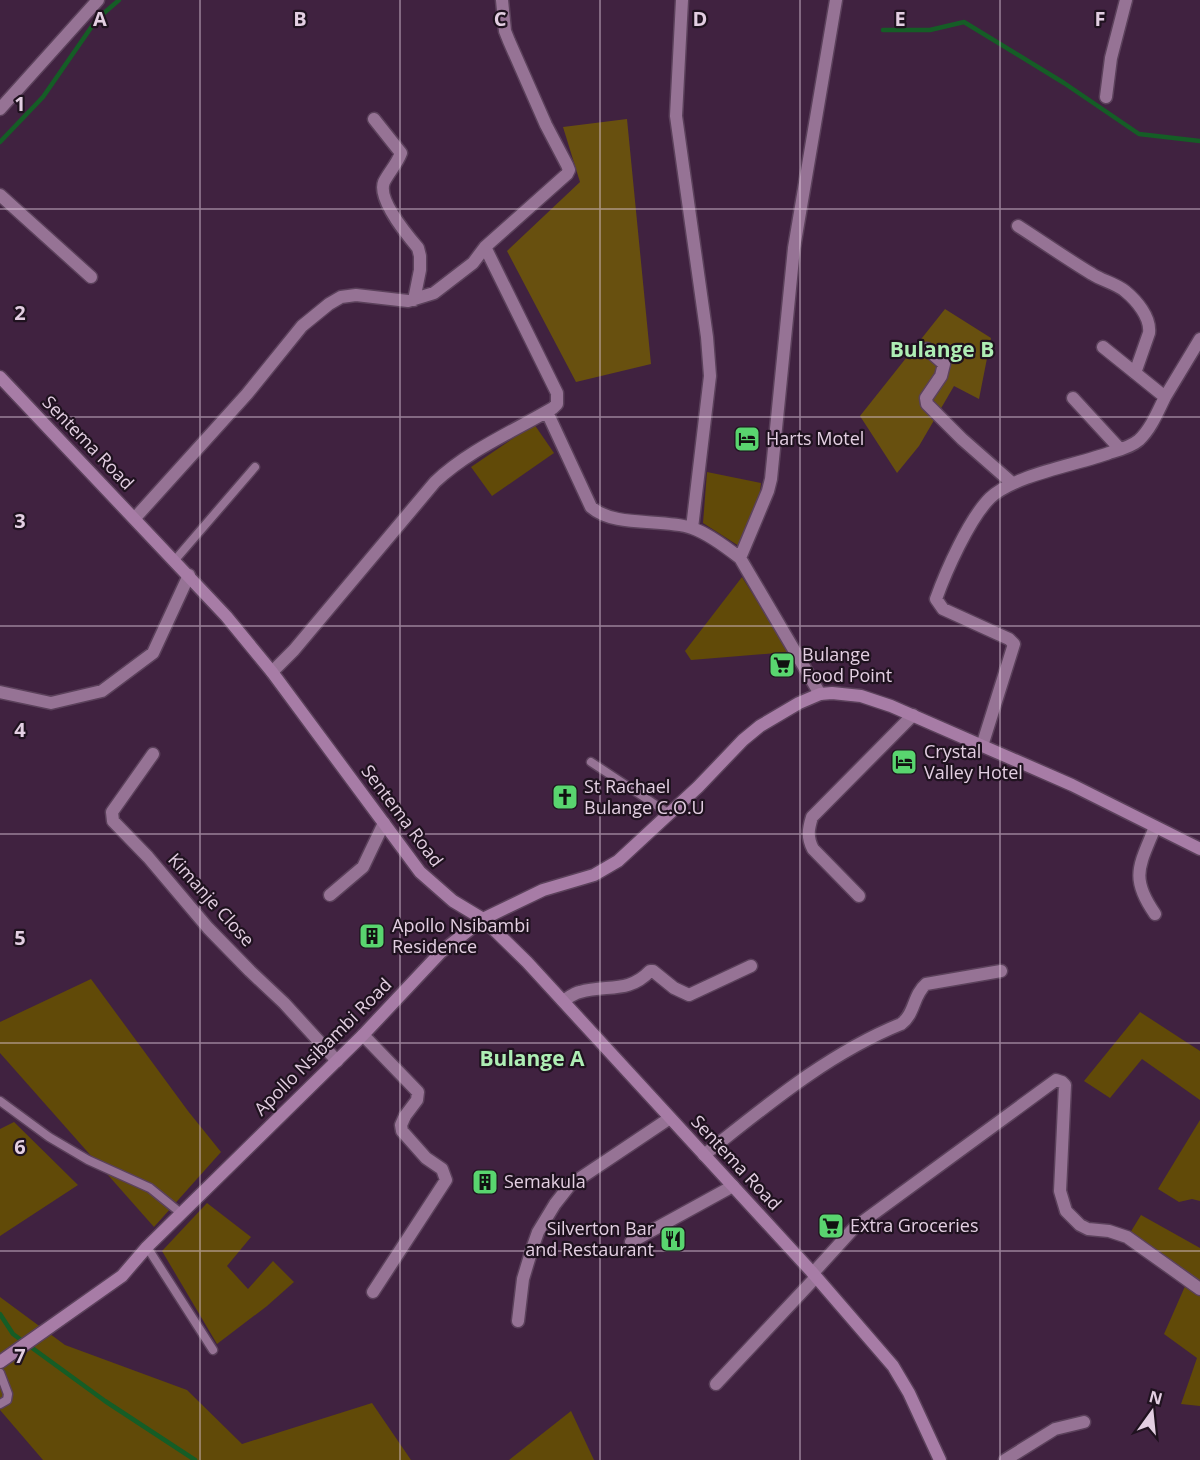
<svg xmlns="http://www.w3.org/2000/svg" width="1200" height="1460" viewBox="0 0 1200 1460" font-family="'Open Sans',sans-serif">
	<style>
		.green { fill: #614a08 }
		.forest { fill: #68500f }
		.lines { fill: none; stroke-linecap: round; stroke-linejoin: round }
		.stream { stroke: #155d26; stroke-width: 4.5 }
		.lane-casing { stroke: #5b415b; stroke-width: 11 }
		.street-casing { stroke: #5b415b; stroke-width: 15 }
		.secondary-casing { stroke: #5b415b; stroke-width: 15 }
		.lane { stroke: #967395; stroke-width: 8 }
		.street { stroke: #967395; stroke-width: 12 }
		.secondary { stroke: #a77ca6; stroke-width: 12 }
		.grid { fill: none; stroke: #e3cfe2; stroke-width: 1.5; stroke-opacity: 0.55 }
		.labels { text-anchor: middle; stroke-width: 4.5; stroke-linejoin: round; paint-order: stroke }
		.poi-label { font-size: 18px; fill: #e3cfe2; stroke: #1f121f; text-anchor: start }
		.street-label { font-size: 18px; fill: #e3cfe2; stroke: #1f121f }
		.quarter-label { font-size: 21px; font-weight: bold; fill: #aeedb4; stroke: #1f121f }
		.grid-label { font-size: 20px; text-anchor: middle; font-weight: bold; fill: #e3cfe2; stroke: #1f121f; stroke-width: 4.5; stroke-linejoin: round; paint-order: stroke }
	</style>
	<rect width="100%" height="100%" fill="#402240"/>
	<!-- green -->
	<path class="green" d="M 534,424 L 554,453 L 492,496 L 471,467 Z
		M 707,472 L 761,483 L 759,499 L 742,548 L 703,523 Z
		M 742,577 L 789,652 L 691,660 L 685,651 Z
		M 91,979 L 188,1111 L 221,1152 L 154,1227 L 0,1053 L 0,1022 Z
		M 1140,1012 L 1200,1051 L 1200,1100 L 1142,1059 L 1110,1098 L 1084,1081 Z
		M 1200,1120 L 1200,1201 L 1192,1199 L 1179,1202 L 1158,1189 Z
		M 14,1122 L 78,1185 L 0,1236 L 0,1129 Z
		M 207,1203 L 251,1237 L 227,1266 L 248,1289 L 273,1261 L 294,1282 L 267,1306 L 217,1344 L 162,1251 Z
		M 1141,1215 L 1200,1248 L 1200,1285 L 1130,1233 Z
		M 1186,1284 L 1200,1294 L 1200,1406 L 1181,1404 L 1197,1358 L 1164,1334 Z
		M 0,1297 L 65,1345 L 187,1390 L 242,1444 L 372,1403 L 411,1460 L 43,1460 L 0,1410 Z
		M 571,1411 L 594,1460 L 509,1460 Z"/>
	<!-- forest -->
	<path class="forest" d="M 627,119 L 651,364 L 576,382 L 507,251 L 580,182 L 563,127 Z
		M 945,309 L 991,338 L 979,399 L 954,386 L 919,446 L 897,473 L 860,416 Z"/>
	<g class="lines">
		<!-- stream -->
		<path class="stream" d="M 883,30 L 930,30 L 964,22 L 1064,83 L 1139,134 L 1200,141
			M 0,142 L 43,97 L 97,19 L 119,0
			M 0,1314 L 13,1334 L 105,1401 L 195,1460"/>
		<!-- lane casing -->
		<g class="lane-casing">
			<path id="lane" d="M 175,560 L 255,467
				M 591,762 L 668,813
				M 0,1101 L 49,1137 L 88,1160 L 150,1188 L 182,1214
				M 147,1247 L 213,1350
				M 0,1373 L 8,1394 L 7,1400 L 0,1404"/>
		</g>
		<!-- street casing -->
		<g class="street-casing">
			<path id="street" d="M 682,0 L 676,116 L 707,337 L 710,376 L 692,528
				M 1106,97 L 1111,58 L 1126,0
				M 0,109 L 98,0
				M 374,119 L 401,153 C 397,164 389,172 384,182 C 377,199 407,235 418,248 L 420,256 L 420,270 L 414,300
				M 0,195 L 91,277
				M 1018,226 C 1043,242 1067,259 1092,274 C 1103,281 1115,283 1125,291 C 1136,300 1151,317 1149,333 L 1135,373
				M 927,349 L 944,364 L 941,376 L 926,398 L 927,404 L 962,439 L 1012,483
				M 1165,397 L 1200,339
				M 1073,398 L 1120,449
				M 547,412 L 591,507 C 615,528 661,518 692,528 C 709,534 726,547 740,558 L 820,694
				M 135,518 L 247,394 L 302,326 L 329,304 L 341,297 L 356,295 L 408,301 L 434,293 L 473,263 L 485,247 L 567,174 L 569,170 L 567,165 L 546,125 L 509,41 L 505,31 L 502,0
				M 740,558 L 768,491 L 771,479 L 794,248 L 836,0
				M 272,672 L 294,650 L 435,482 C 469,450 512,432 553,408 L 557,404 L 557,393 L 485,247
				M 0,692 L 51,703 L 102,691 L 153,653 L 189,575
				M 982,746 L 1014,644 L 1009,639 L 943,609 L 936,599 C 946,571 969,519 990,498 C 1014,475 1076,465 1109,453 C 1119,450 1131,447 1139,440 C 1151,429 1158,411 1165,397 L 1103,347
				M 153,754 L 112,812 L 113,821 L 148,857 L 208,928 L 250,971 L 284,1003 L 337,1061
				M 1155,827 C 1140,865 1129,877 1155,914
				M 330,895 L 363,867 L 384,823
				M 859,896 L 813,849 C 807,837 808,830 812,817 L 913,715
				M 563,1001 C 568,998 574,993 580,992 C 607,984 628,994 650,971 L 653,971 L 674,988 L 689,995 L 751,966
				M 363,1035 L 418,1092 L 417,1100 L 405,1116 L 401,1125 L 402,1131 L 426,1158 L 442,1169 L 446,1180 L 373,1292
				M 704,1155 C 766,1106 827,1054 901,1024 C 915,1014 913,995 926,984 L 1001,971
				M 631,1242 L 733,1186
				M 813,1273 L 854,1228 L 1056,1080 L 1062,1082 L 1065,1085 L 1060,1191 L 1066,1211 L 1080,1225 L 1088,1229 L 1109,1231 L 1127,1237 L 1200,1289
				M 518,1321 L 523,1279 L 532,1249 L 538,1232 L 555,1204 L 570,1185 L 670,1118
				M 716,1384 L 816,1277
				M 1005,1460 L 1055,1429 L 1084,1422"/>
		</g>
		<!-- secondary casing -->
		<g class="secondary-casing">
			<path id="secondary" d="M 0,377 L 226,616 L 272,672 L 420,872 L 453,901 L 483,919 L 527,962 L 811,1271 L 893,1366 L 909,1393 L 940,1460
				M 0,1362 L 122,1276 L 147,1247 L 363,1035 L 441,952 L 483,919 L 543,890 L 594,875 L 618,861 L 698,787 L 743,740 L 760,726 L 799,703 L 820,694 L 832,693 L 861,696 L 891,706 L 1072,785 L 1200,849"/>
		</g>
		<!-- lane -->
		<use href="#lane" class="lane"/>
		<!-- street -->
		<use href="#street" class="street"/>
		<!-- secondary -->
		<use href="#secondary" class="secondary"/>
	</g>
	<!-- grid -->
	<path class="grid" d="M 200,0 L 200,1460M 400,0 L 400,1460M 600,0 L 600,1460M 800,0 L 800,1460M 1000,0 L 1000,1460M 0,209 L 1200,209M 0,417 L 1200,417M 0,626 L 1200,626M 0,834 L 1200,834M 0,1043 L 1200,1043M 0,1251 L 1200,1251"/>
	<!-- icons -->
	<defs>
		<g id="hotel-square" transform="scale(1.35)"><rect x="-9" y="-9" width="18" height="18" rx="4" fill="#59d56f" stroke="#1f121f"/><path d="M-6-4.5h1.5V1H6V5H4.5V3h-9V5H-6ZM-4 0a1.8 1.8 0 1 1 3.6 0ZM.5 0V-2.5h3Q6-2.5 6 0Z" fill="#111"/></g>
		<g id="supermarket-square" transform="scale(1.35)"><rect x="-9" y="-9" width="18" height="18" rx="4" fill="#59d56f" stroke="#1f121f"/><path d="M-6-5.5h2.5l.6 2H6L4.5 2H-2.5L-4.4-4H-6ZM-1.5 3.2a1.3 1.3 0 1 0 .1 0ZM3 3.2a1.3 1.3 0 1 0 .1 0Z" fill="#111"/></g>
		<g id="church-square" transform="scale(1.35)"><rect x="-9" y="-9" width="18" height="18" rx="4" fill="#59d56f" stroke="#1f121f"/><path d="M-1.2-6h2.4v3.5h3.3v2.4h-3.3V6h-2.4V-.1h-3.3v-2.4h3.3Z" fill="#111"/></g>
		<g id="building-square" transform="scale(1.35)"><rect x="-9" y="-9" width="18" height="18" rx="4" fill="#59d56f" stroke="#1f121f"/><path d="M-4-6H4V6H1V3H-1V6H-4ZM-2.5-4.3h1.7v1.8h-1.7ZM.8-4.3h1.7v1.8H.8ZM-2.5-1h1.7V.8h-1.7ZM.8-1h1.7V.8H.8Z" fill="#111"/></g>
		<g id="restaurant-square" transform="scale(1.35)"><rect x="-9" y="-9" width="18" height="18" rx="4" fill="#59d56f" stroke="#1f121f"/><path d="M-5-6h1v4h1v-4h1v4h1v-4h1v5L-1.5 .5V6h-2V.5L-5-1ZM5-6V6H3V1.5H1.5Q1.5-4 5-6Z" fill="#111"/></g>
	</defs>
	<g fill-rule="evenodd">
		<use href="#hotel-square" x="747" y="439"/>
		<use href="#supermarket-square" x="782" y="665"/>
		<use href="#hotel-square" x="904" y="762"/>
		<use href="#church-square" x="565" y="797"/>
		<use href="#building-square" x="372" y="936"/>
		<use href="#building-square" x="485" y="1182"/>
		<use href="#supermarket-square" x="831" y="1226"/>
		<use href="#restaurant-square" x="673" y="1239"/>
	</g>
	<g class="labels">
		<!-- poi labels -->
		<g class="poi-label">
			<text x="766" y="445">Harts Motel</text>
			<text x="802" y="661">Bulange<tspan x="802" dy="21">Food Point</tspan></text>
			<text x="924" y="758">Crystal<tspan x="924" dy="21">Valley Hotel</tspan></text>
			<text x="584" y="793">St Rachael<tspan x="584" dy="21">Bulange C.O.U</tspan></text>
			<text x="392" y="932">Apollo Nsibambi<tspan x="392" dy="21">Residence</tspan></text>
			<text x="504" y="1188">Semakula</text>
			<text x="850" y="1232">Extra Groceries</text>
			<text x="654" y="1235" text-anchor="end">Silverton Bar<tspan x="654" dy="21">and Restaurant</tspan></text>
		</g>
		<!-- street labels -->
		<g class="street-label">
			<text transform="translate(88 443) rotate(46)" y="6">Sentema Road</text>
			<text transform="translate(402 816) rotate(53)" y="6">Sentema Road</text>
			<text transform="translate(211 900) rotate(48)" y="6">Kimanje Close</text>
			<text transform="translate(323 1047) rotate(-45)" y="6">Apollo Nsibambi Road</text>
			<text transform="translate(736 1163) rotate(47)" y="6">Sentema Road</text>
		</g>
		<!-- quarter labels -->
		<g class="quarter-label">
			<text x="942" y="357">Bulange B</text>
			<text x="532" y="1066">Bulange A</text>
		</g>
	</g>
	<g class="grid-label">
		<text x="100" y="26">A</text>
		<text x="300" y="26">B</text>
		<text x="500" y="26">C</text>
		<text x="700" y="26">D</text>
		<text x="900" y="26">E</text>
		<text x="1100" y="26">F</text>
		<text x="20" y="111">1</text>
		<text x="20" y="320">2</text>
		<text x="20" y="528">3</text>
		<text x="20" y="737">4</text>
		<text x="20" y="945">5</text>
		<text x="20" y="1154">6</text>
		<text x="20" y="1363">7</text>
	</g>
	<!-- north arrow -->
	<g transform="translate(1152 1412) rotate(15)" stroke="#1f121f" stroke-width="4.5" paint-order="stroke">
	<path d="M0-4.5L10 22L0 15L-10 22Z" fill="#e3cfe2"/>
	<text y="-9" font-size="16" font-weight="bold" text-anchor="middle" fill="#e3cfe2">N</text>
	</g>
</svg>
